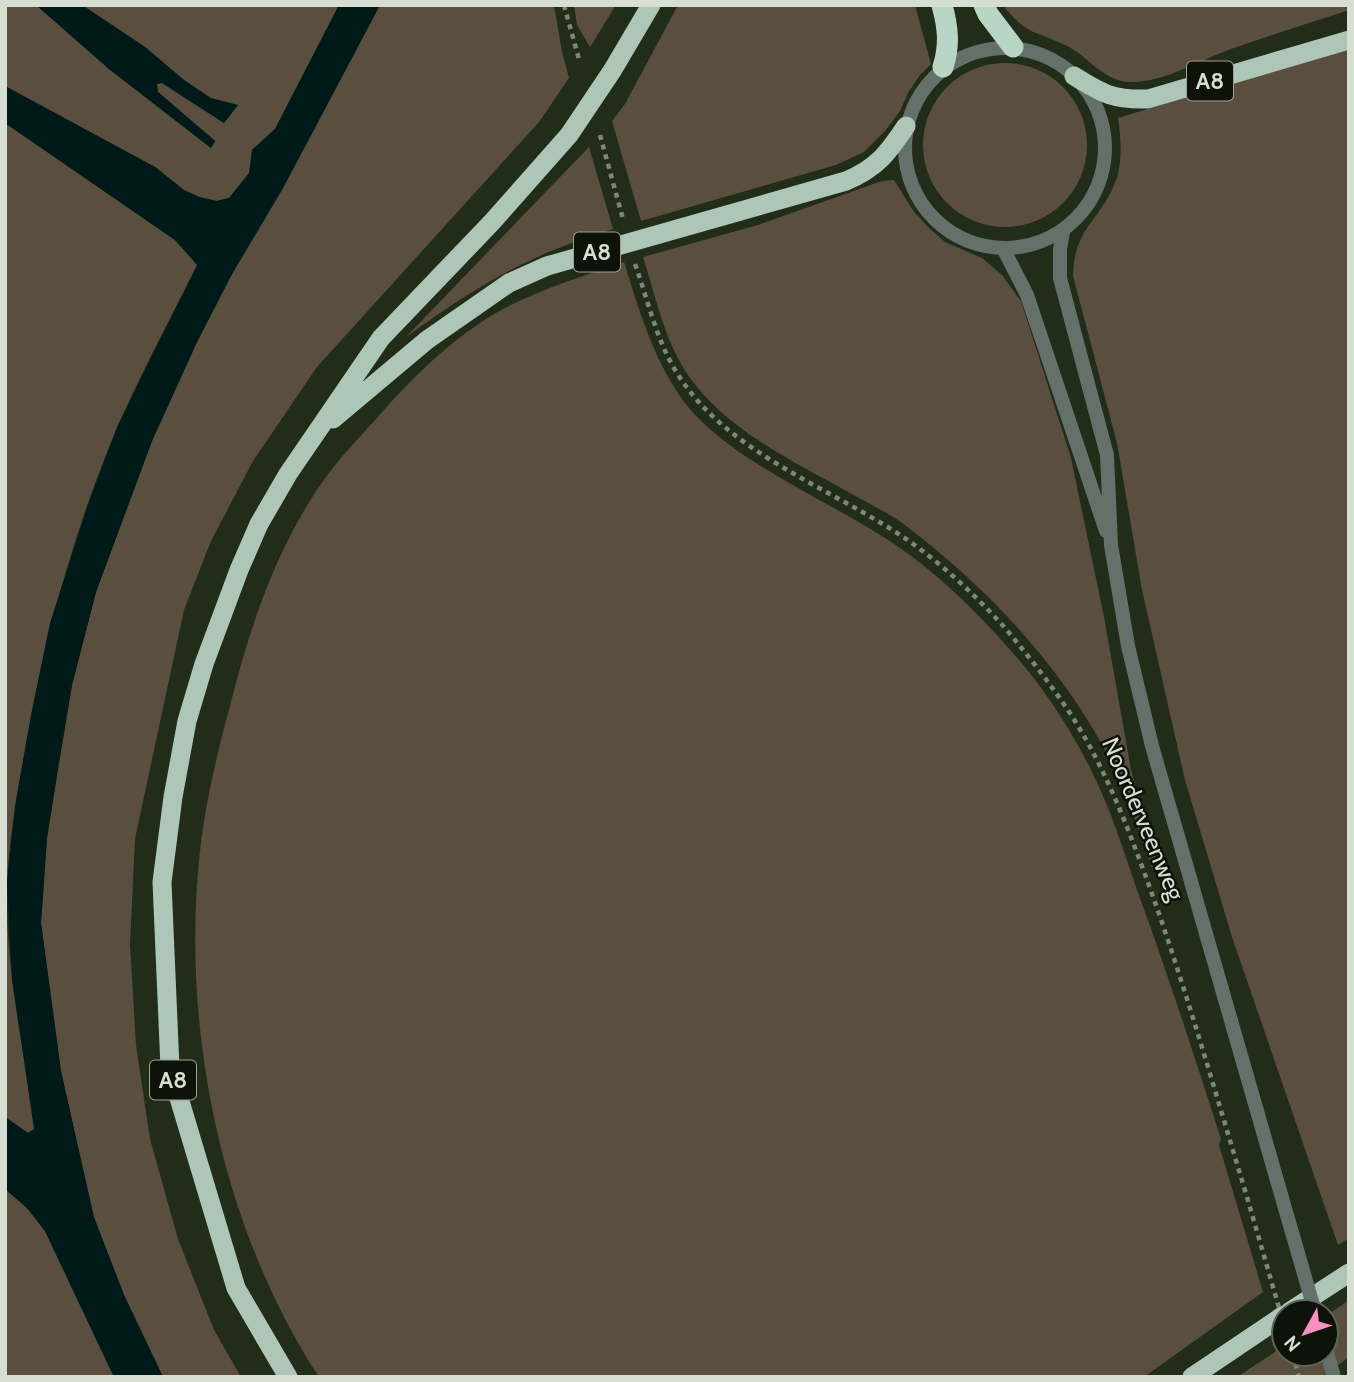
<svg xmlns="http://www.w3.org/2000/svg" width="1354" height="1382" viewBox="0 0 1354 1382" font-family="Cabin,sans-serif">
	<style>
		.green { fill: #5a4f3f }
		.water { fill: #001a19 }
		.lines { fill: none; stroke-linecap: round; stroke-linejoin: round }
		.path { stroke: #7e8777; stroke-width: 4.5; stroke-dasharray: 5 5; stroke-linecap: butt }
		.tertiary { stroke: #65706a; stroke-width: 14 }
		.trunk { stroke: #adc6b8; stroke-width: 19 }
		.motorway { stroke: #b9d5c5; stroke-width: 21 }
		.path-bridge { stroke: #7e8777; stroke-width: 4.5; stroke-dasharray: 5 5; stroke-linecap: butt }
		.tertiary-bridge { stroke: #65706a; stroke-width: 14 }
		.labels { text-anchor: middle; stroke-width: 5; stroke-linejoin: round; paint-order: stroke }
		.shield { fill: #0e130a; stroke: #9ba296; stroke-width: 2 }
		.shield-label { font-size: 23px; font-weight: bold; fill: #d7dfd2 }
		.street-label { font-size: 24px; fill: #d7dfd2; stroke: #0e130a }
	</style>
	<rect width="100%" height="100%" fill="#212c19"/>
	<!-- green -->
	<path class="green" d="M 5,5 L 36,5 L 109,69 L 211,148 L 215,141 L 158,92 L 156,84 L 162,83 L 224,123 L 238,105 L 211,99 L 184,80 L 145,47 L 82,5 L 339,5 L 275,129 L 252,150 L 250,173 L 229,198 L 217,201 L 199,197 L 184,190 L 155,167 L 5,86 Z
		M 380,5 L 554,5 L 562,52 L 569,78 L 539,122 L 317,367 L 253,461 L 211,541 L 184,610 L 135,839 L 130,944 L 136,1045 L 150,1139 L 178,1239 L 214,1330 L 241,1377 L 163,1377 L 124,1295 L 93,1217 L 61,1071 L 41,923 L 47,838 L 58,769 L 72,685 L 96,592 L 152,441 L 197,342 L 232,274 L 283,188 Z
		M 574,5 L 616,5 L 590,47 L 577,25 Z
		M 678,5 L 915,5 L 931,64 L 920,75 L 908,93 L 900,111 L 885,131 L 864,152 L 836,165 L 641,221 L 612,121 L 625,104 Z
		M 1003,5 L 1349,5 L 1349,10 C 1310,23 1270,35 1231,49 C 1200,60 1164,83 1129,82 C 1103,81 1087,55 1065,45 C 1034,30 1026,35 1003,5 Z
		M 1349,48 L 1349,1238 L 1338,1245 L 1232,937 L 1185,780 L 1142,590 L 1117,443 L 1073,276 C 1074,228 1099,222 1115,183 C 1123,163 1121,139 1118,118 Z
		M923 145a82 82 0 1 1 164 0a82 82 0 1 1-164 0Z
		M 5,123 L 175,240 L 198,265 C 170,318 142,371 118,426 C 73,530 44,641 25,751 C 17,795 9,839 7,883 C 5,959 20,1034 33,1109 L 34,1130 L 28,1133 L 5,1117 Z
		M 589,147 L 613,229 C 585,239 557,247 531,260 C 486,281 446,308 406,337 Z
		M 894,180 L 914,212 L 929,228 L 945,242 L 982,258 L 1002,275 L 1021,301 L 1071,458 L 1104,617 L 1131,770 L 1158,864 L 1152,868 C 1141,838 1132,807 1119,778 C 1072,676 990,589 901,522 C 888,513 873,506 859,498 C 796,462 717,428 680,362 C 662,330 654,291 643,257 L 758,225 L 882,181 Z
		M 624,262 C 639,310 653,358 682,399 C 723,456 822,498 882,536 C 935,569 984,618 1024,666 C 1053,701 1082,748 1100,789 C 1116,824 1127,862 1140,898 C 1169,978 1195,1058 1221,1139 L 1219,1145 L 1263,1292 L 1144,1377 L 319,1377 C 220,1226 179,1021 201,842 C 207,796 218,750 230,706 C 251,623 279,538 332,469 C 345,452 361,436 376,419 C 407,383 443,347 483,321 C 526,293 576,279 624,262 Z
		M 5,1189 L 27,1208 L 45,1231 L 114,1377 L 5,1377 Z
		M 1349,1300 L 1349,1357 L 1322,1377 L 1237,1377 L 1284,1346 L 1284,1354 L 1326,1354 L 1326,1316 Z"/>
	<!-- water -->
	<path class="water" d="M 36,5 L 82,5 L 145,47 L 184,80 L 211,98 L 238,105 L 224,123 L 162,83 L 157,84 L 158,92 L 215,141 L 211,148 L 109,69 Z
		M 339,5 L 380,5 L 283,188 L 232,274 L 197,342 L 152,441 L 96,592 L 72,685 L 58,769 L 47,838 L 41,923 L 61,1071 L 94,1217 L 124,1295 L 163,1377 L 114,1377 L 45,1231 L 27,1208 L 5,1189 L 5,1117 L 28,1133 L 34,1129 L 12,979 L 7,883 L 15,806 L 31,715 L 50,623 L 88,505 L 117,427 L 197,265 L 175,240 L 5,123 L 5,86 L 155,167 L 184,190 L 199,197 L 217,201 L 229,198 L 249,173 L 252,150 L 275,129 Z"/>
	<g class="lines">
		<!-- path -->
		<path class="path" d="M 564,5 L 580,63
			M 600,135 L 623,219
			M 635,264 C 649,303 658,348 683,382 C 729,449 818,484 886,526 C 929,552 971,590 1005,628 C 1030,658 1054,688 1075,721 C 1108,774 1130,833 1151,891 C 1187,992 1216,1095 1247,1197
			M 1293,1354 L 1299,1377"/>
		<!-- tertiary -->
		<path class="tertiary" d="M905 148a100 100 0 1 1 200 0a100 100 0 1 1-200 0Z
			M 1063,232 L 1060,249 L 1060,278 L 1107,455 L 1111,545 L 1128,646 L 1152,746 L 1276,1177
			M 1004,250 L 1027,295 L 1106,531
			M 1326,1349 L 1334,1377"/>
		<!-- trunk -->
		<path class="trunk" d="M 1074,76 C 1103,94 1113,100 1148,99 L 1349,40
			M 333,419 L 427,340 L 509,283 L 547,266 L 846,181 C 877,168 888,153 906,126
			M 1289,1312 L 1349,1273
			M 288,1377 L 236,1288 L 170,1068 L 162,882 L 173,797 L 187,721 L 204,664 L 239,570 L 259,524 L 288,474 L 381,338 L 493,221 L 569,135 L 612,71 L 651,5
			M 1192,1377 L 1284,1315"/>
		<!-- motorway -->
		<path class="motorway" d="M 942,5 C 948,27 950,45 943,67
			M 984,5 L 988,14 L 1013,47"/>
		<!-- path-bridge -->
		<path class="path-bridge" d="M 1247,1197 L 1284,1325"/>
		<!-- tertiary-bridge -->
		<path class="tertiary-bridge" d="M 1276,1177 L 1315,1312"/>
	</g>
	<g class="labels">
		<!-- shield labels -->
		<g class="shield">
			<rect x="1187" y="61.5" width="46" height="39" rx="5"/>
			<rect x="574" y="232.5" width="46" height="39" rx="5"/>
			<rect x="150" y="1060.5" width="46" height="39" rx="5"/>
		</g>
		<g class="shield-label">
			<text x="1210" y="89">A8</text>
			<text x="597" y="260">A8</text>
			<text x="173" y="1088">A8</text>
		</g>
		<!-- street labels -->
		<g class="street-label">
			<text transform="translate(1143 819) rotate(67)" y="8">Noorderveenweg</text>
		</g>
	</g>
	<!-- border -->
	<rect width="1354" height="1382" fill="none" stroke="#d7dfd2" stroke-width="14"/>
	<!-- north arrow -->
	<g transform="translate(1305 1333) rotate(230)"><circle r="33" fill="#0e130a" stroke="#5e655a" stroke-width="2"/>
	<path d="M0-5L12 26L0 18L-12 26Z" fill="#fc8fc1"/>
	<text y="-10" font-size="19" font-weight="bold" text-anchor="middle" fill="#d7dfd2">N</text>
	</g>
</svg>
